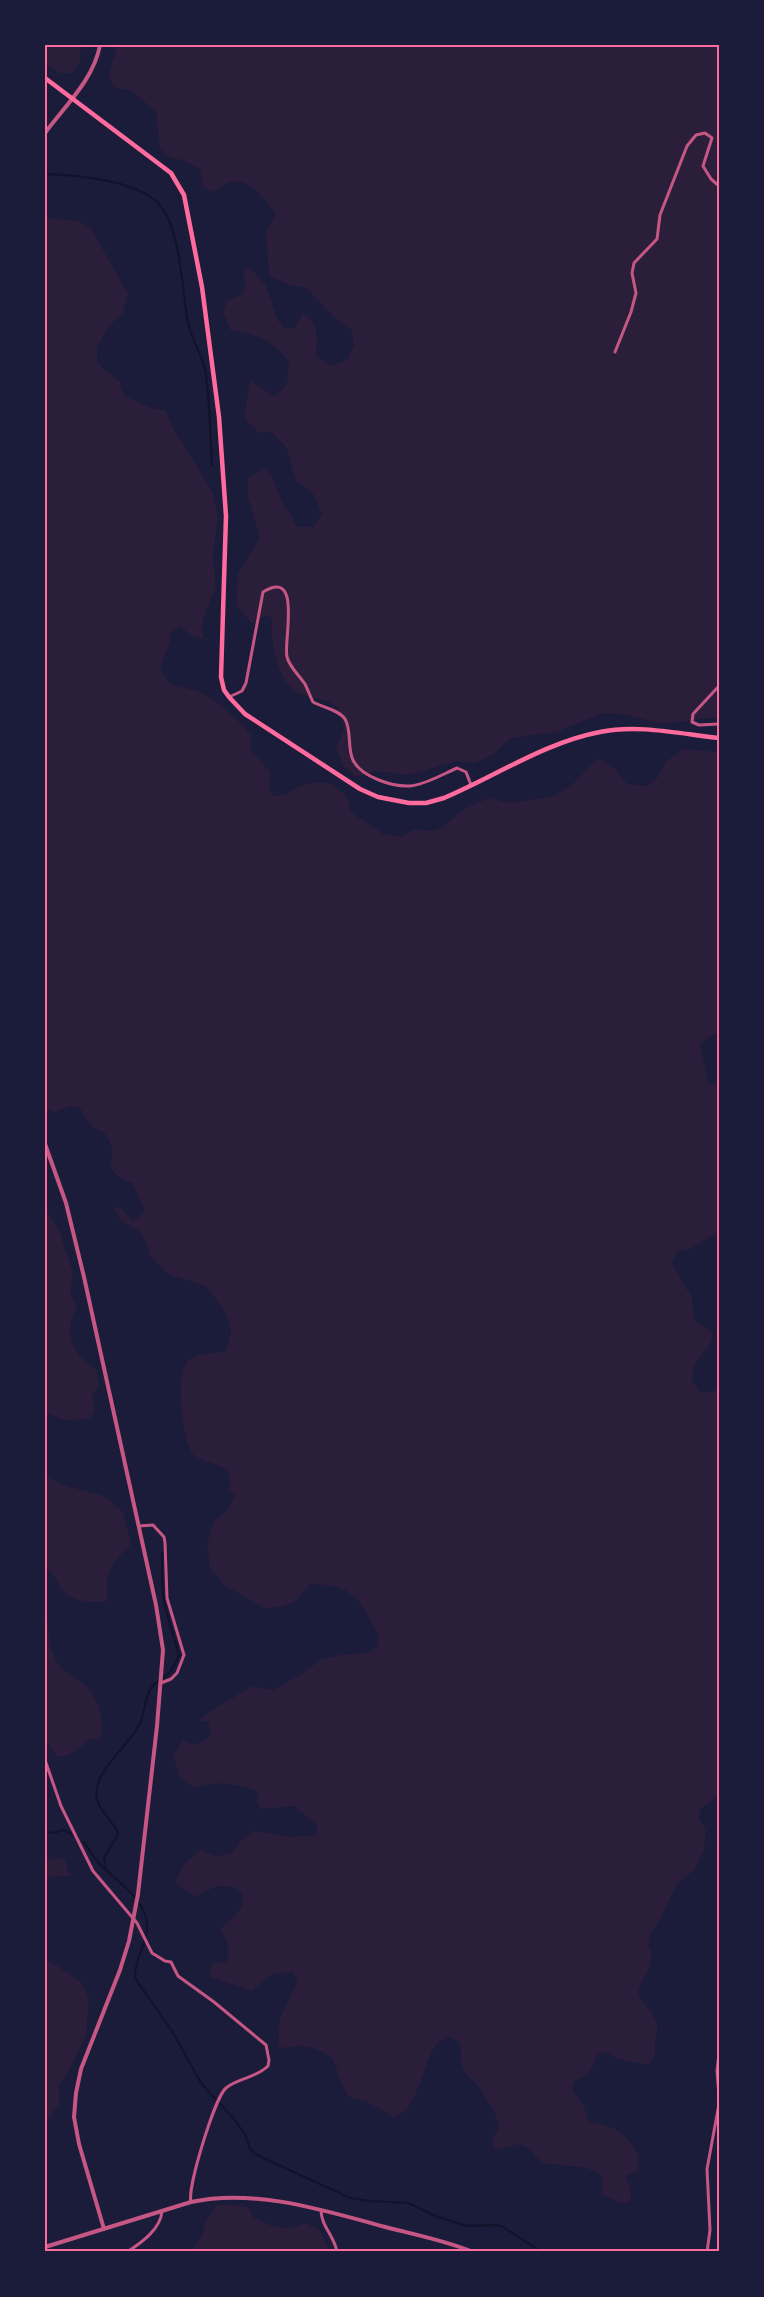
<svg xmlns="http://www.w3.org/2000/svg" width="764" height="2297" viewBox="0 0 764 2297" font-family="Roboto,sans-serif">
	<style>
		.green { fill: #2a1e3b }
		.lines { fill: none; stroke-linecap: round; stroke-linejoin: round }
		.stream { stroke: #12122b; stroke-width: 2 }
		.minor { stroke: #c65784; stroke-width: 3 }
		.tertiary { stroke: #c65784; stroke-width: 4 }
		.secondary { stroke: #ff6b9d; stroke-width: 4.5 }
		.neatline { fill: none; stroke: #ff6b9d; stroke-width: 2 }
	</style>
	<rect width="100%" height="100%" fill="#1b1b3a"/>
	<!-- green -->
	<path class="green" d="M 45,45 L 81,45 L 80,61 L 72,73 L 60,73 L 45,64 Z
		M 114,45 L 719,45 L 719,717 L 662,724 L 627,715 L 603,713 L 556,732 L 511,738 L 494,754 L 475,763 L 457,761 L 409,775 L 374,771 L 357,777 L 344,767 L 336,748 L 344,729 L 339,708 C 322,697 314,699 298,693 C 278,684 270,639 272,619 L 267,615 L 252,623 L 236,605 L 238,574 L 260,538 L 248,497 L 248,477 L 264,469 L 271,474 L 283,505 L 289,511 L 297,527 L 313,527 L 322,514 L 312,492 L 296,481 L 286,447 L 271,432 L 259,433 L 244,418 L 250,380 L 274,397 L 287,384 L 289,362 C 271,340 258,334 230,330 L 223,312 L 227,301 L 242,295 L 246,285 L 243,270 L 250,267 L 266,286 L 277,319 L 285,329 L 295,328 L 303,313 C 320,325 317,337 316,356 L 332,366 L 347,360 L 354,346 L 352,330 L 336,319 L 306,288 L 290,285 L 269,276 L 266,231 L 276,215 C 266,201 251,178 231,182 C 225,183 218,189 213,192 L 203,187 L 200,169 L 183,160 L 170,158 L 160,147 L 156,112 L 132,91 L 113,87 L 109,73 L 116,51 Z
		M 45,218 L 78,221 L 90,227 L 128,294 L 123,313 L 108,327 L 97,348 L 97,363 L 120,382 L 124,396 L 154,409 L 165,410 L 174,430 L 212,491 L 218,518 L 213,556 L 216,588 L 205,612 L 202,629 L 204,639 L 190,635 L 180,626 L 170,634 C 171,647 163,657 160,670 L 171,684 L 197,691 L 213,699 L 244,726 L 251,736 L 250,749 L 271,773 L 269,787 L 272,796 L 286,794 L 299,786 L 317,782 L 333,784 L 347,797 L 351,812 L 383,834 L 400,837 L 415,829 C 441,835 444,825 462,811 C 470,805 480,802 489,798 L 509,803 L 554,796 L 573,784 L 598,758 L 614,768 L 627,784 L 646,786 L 657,778 L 667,761 L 683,749 L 719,752 L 719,1033 L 711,1035 L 700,1044 L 708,1083 L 719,1084 L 719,1231 L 690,1249 L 679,1251 L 671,1262 L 692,1298 L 694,1320 L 713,1333 L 709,1346 L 694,1364 L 692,1381 L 700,1393 L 719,1390 L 719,1794 L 701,1809 L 699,1818 L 706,1831 L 704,1850 L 694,1870 L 677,1884 L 658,1923 L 650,1934 L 648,1945 L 652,1956 L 649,1968 L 638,1989 L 639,1997 L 652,2013 L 658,2026 L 655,2040 L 655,2056 L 648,2065 L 618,2059 L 607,2052 L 597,2055 C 593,2070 588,2075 573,2082 L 572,2090 L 584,2106 L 588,2121 L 614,2128 L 628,2139 L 639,2155 L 638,2171 L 626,2176 L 631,2191 L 630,2202 L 621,2203 L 602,2195 L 602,2175 L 587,2168 L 541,2163 L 532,2151 L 520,2144 L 494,2150 L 493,2138 L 499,2127 L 494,2111 L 478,2086 L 465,2073 L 461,2061 L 460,2043 L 448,2036 C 445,2038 440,2041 437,2044 C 423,2059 419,2113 393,2117 L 366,2101 L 349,2097 L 342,2085 L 333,2059 C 324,2053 313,2046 302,2046 C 292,2046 288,2050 278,2046 L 280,2018 L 298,1981 L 292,1971 L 268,1976 L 252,1991 L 210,1977 L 212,1963 L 226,1962 C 232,1951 227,1940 220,1930 C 231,1917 247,1911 242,1892 C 225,1881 212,1887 196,1897 L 175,1883 L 183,1865 L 200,1850 L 217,1856 L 232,1853 L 243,1838 L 254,1831 L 291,1837 L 316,1835 L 317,1825 L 294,1806 L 261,1809 L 257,1802 L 258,1791 C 236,1784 216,1780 194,1788 L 179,1776 L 173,1756 L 183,1740 L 195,1745 L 211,1736 L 208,1721 L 199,1721 L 209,1712 L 252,1686 L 273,1690 L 303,1673 L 320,1660 L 340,1655 L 367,1653 L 378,1646 L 378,1632 C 372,1624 368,1616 363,1607 C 352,1588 330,1584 310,1584 L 295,1601 L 283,1607 L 264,1608 L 224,1585 L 210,1568 L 207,1544 L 214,1521 L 229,1508 L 235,1495 L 228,1491 C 229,1487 231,1481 230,1477 C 227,1461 200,1465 192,1453 C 183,1438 174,1375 187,1362 C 198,1351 213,1355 226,1351 L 231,1330 L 226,1313 L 206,1286 L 169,1275 L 150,1256 L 146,1242 L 139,1231 L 121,1221 L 114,1208 L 120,1207 L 133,1221 L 145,1211 L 133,1183 C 93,1169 124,1157 105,1134 C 102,1130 96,1130 93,1127 C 87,1121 83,1113 79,1107 L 70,1106 L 55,1112 L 45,1109 Z
		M 45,1207 L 60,1233 L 73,1273 L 70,1293 L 77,1307 C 62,1331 73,1356 96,1370 L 99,1384 L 92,1396 L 95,1412 L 89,1419 L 64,1420 L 45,1412 Z
		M 45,1476 L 63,1485 L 104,1496 L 123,1512 L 131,1544 C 110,1566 105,1569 108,1601 C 94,1604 73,1602 63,1590 C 56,1583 55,1573 45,1568 Z
		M 45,1603 L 47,1609 C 48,1628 48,1647 58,1664 C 65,1674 79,1678 87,1687 C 99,1701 106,1723 99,1740 L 89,1739 C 80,1748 70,1757 57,1757 L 45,1739 Z
		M 64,1857 L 70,1876 L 45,1877 L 45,1858 L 48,1860 Z
		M 45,1960 L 56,1965 L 81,1982 L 89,1998 L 86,2035 L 71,2067 L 59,2085 L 59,2104 L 45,2124 Z
		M 218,2204 L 248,2207 L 254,2218 C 275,2228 283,2232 306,2223 L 320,2230 L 330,2252 L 190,2252 L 201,2238 L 206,2220 Z"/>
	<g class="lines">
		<!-- stream -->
		<path class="stream" d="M 45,174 C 76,175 135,180 158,203 C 180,226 182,286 187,317 C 189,336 201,352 205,369 C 210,400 210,433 212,465
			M 45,1831 L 53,1833 L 64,1830 L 76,1837
			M 84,1842 C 89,1848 92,1856 98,1862 C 114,1880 148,1899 147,1928 C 146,1945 134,1961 135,1978 L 172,2031 L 201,2083 L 233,2118 L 245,2134 L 250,2149 L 255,2154 L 350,2198 L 370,2201 L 408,2203 L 438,2217 L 467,2226 L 496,2225 L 503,2227 L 542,2252
			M 106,1869 L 104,1858 L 118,1834 C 114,1821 100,1813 97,1799 C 91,1774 128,1746 139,1725 C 145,1714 144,1700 150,1690 C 154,1682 161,1680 167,1675 C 173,1670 176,1662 179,1655 L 165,1607 L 162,1585 L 162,1553"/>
		<!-- minor -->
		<path class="minor" d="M 615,352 L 631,312 L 636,293 L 632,273 L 634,263 L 657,239 L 660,215 L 687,146 L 696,135 L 705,133 L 712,138 L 703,166 L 711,179 L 719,186
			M 719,686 L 693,714 L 692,722 L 699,725 L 719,724
			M 229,697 L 242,691 L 246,683 L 263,592 C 303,567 283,642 287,657 C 290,668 299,675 305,684 C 308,690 310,696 313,702 C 322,707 339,710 345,719 C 352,731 347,748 353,760 C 361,777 393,787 410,786 C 425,785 443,774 457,768 L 466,772 L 471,785
			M 139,1526 L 153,1525 L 164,1537 L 165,1543 L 167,1598 L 184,1655 L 177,1673 L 171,1679 L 161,1683
			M 45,1760 L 61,1806 L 93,1871 L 137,1923 L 152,1953 L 165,1961 L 171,1962 L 178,1976 L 214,2002 L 266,2045 L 269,2060 L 268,2066 C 256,2078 238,2078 226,2088 C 215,2097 187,2188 191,2202
			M 719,2054 L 717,2071 L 719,2096
			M 321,2210 C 321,2226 335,2237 337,2252
			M 127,2252 C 141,2243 161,2229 162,2211
			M 707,2252 L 710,2230 L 707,2169 L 719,2104"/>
		<!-- tertiary -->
		<path class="tertiary" d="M 45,133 C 65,106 94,79 100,45
			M 45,1144 L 66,1203 L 84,1277 L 156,1605 L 163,1650 L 157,1726 L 138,1894 L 129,1941 L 120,1970 L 81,2069 L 76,2093 L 74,2117 L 79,2144 L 104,2229
			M 45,2247 L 191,2202 C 256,2188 326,2211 389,2228 C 417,2235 447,2241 473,2252"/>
		<!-- secondary -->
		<path class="secondary" d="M 45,78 L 171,173 L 184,195 L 202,287 L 219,417 L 226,516 L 221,677 L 224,690 L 229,697 L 245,714 L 360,789 L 378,797 L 409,803 L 426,803 L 444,798 C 494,777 546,742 600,732 C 638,724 681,734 719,738"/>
	</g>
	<!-- border -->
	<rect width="764" height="2297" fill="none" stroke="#1b1b3a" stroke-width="93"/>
	<rect x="46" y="46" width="672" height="2204" class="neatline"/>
</svg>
